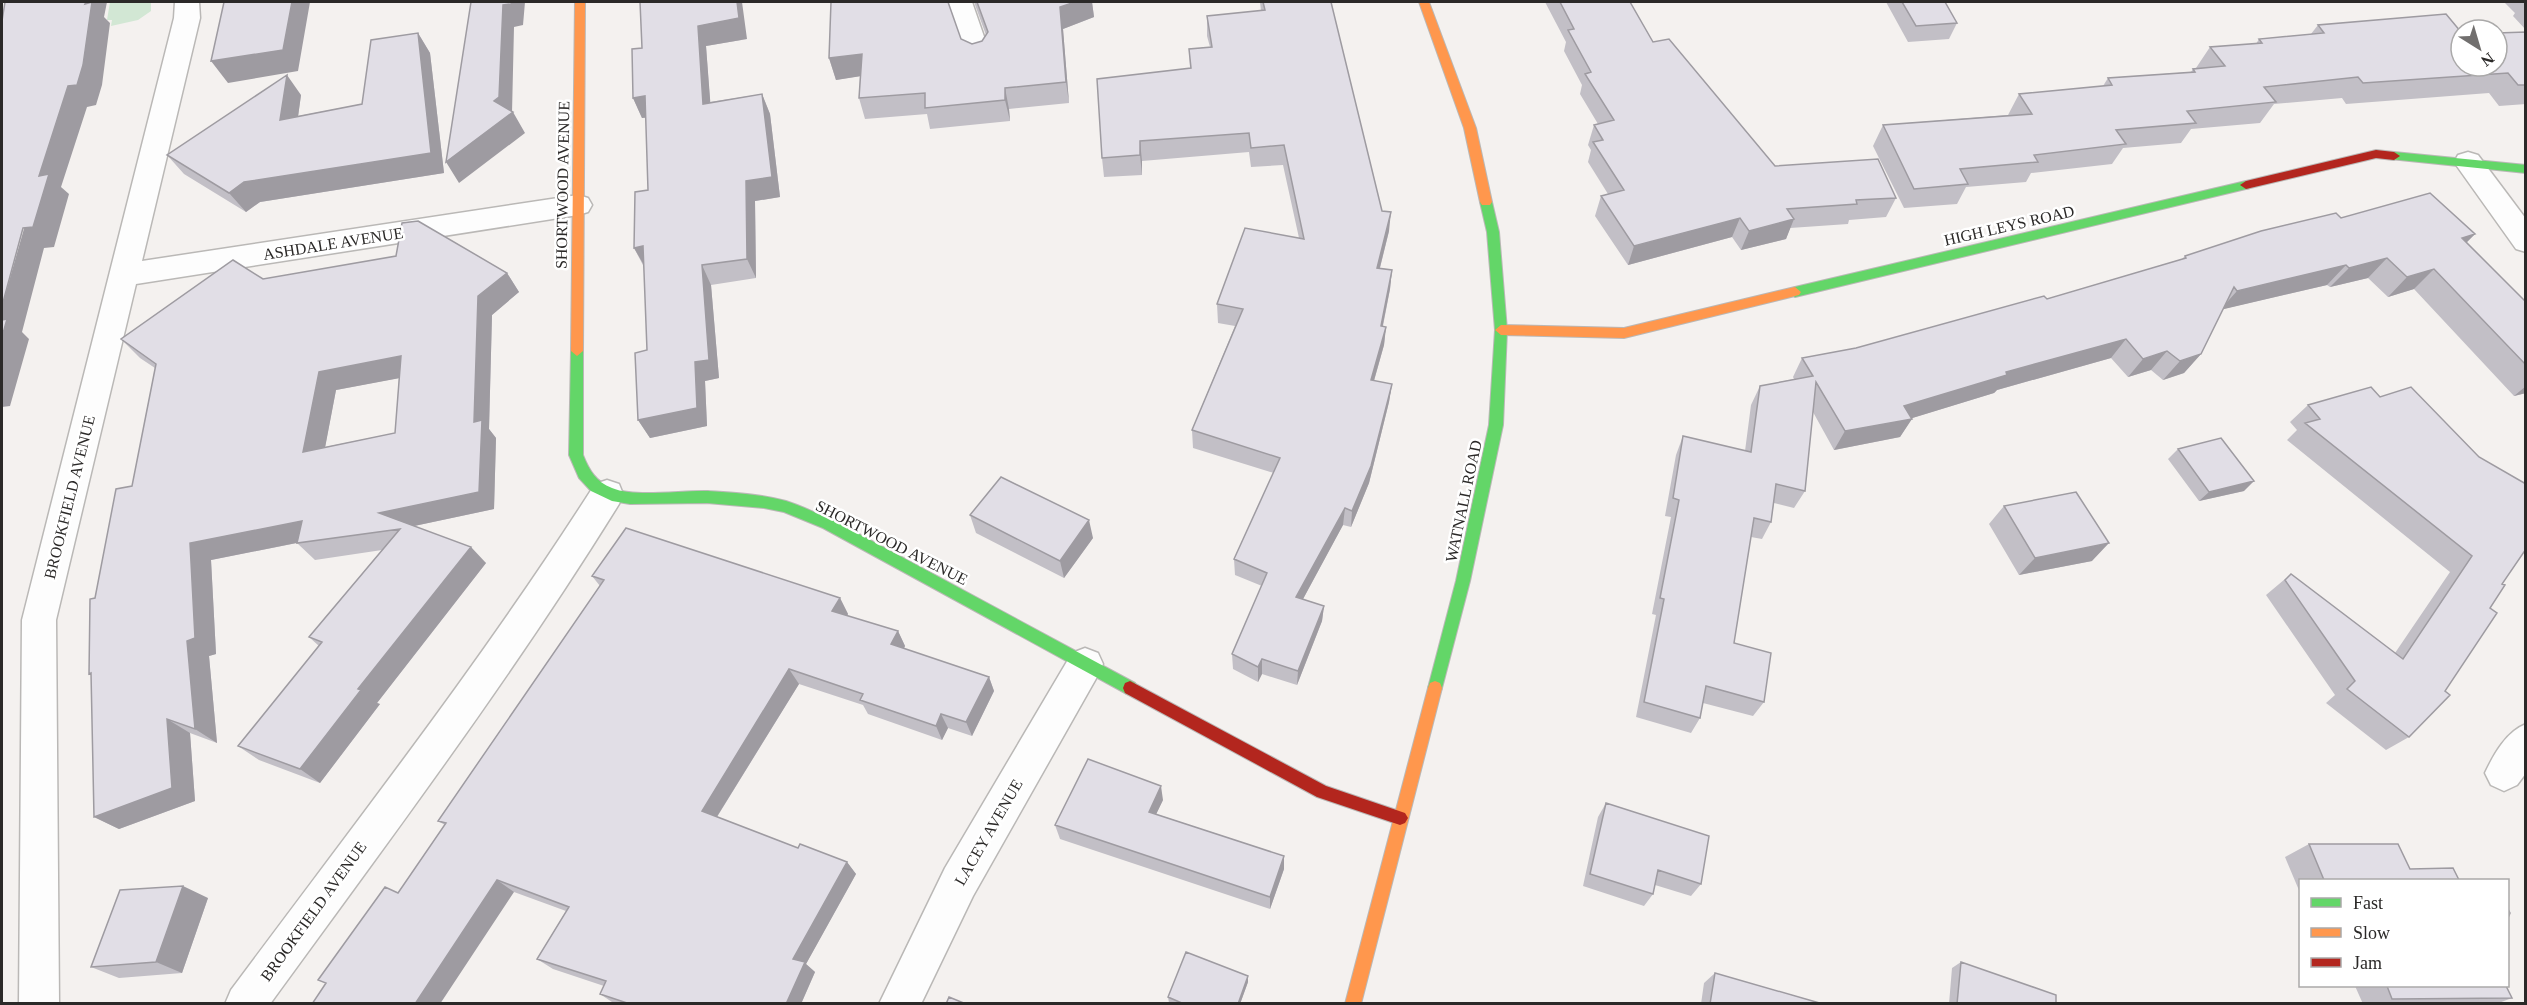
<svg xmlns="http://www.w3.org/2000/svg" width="2527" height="1005" viewBox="0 0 2527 1005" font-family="'Times New Roman',serif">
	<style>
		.green { fill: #d2e7d4 }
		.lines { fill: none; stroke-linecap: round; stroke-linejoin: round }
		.street-casing { stroke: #bab8b6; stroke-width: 3 }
		.fast-casing { stroke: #bab8b6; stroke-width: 2 }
		.slow-casing { stroke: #bab8b6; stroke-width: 2 }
		.jam-casing { stroke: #bab8b6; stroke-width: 2 }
		.street { fill: #fdfdfd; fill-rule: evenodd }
		.fast { fill: #63d668; fill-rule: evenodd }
		.slow { fill: #ff974d; fill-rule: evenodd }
		.jam { fill: #b3261e; fill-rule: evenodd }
		.wall { fill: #c2bfc6; fill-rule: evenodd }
		.shaded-wall { fill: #9e9ba1 }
		.building { fill: #e1dee6; stroke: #9e9ba1; stroke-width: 1.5; fill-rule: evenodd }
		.labels { text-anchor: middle; stroke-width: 5; stroke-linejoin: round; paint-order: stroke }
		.street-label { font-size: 16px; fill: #2b2928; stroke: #fff }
	</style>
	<rect width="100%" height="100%" fill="#f4f1ef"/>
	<!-- green -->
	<path class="green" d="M 110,2 L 151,2 L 151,11 L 138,20 L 111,26 L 112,20 L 107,20 Z"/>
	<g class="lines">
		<!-- street casing -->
		<g class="street-casing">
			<path id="street" d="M 175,2 L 199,2 L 200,18 L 142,261 L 578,195 L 588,198 L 592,205 L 588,212 L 578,215 L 136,284 L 56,620 L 59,1004 L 19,1004 L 22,620 L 174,18 Z
				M 948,2 L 972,2 L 990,54 L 986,60 L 977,63 L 968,60 Z
				M 2468,152 L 2478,155 L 2526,219 L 2526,252 L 2516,249 L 2454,162 L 2458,155 Z
				M 607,480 L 619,484 L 623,494 L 619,504 C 512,677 390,839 270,1004 L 225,1004 L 231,990 C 355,823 483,660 595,484 Z
				M 1085,648 L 1098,653 L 1103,664 L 1098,675 L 973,896 L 921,1004 L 879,1004 L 945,868 L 1072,653 Z
				M 2526,724 L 2526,773 L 2517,785 L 2504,791 L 2491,785 L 2485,773 C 2494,754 2506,732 2526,724 Z"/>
		</g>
		<!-- fast casing -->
		<g class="fast-casing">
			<path id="fast" d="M 2394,152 L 2526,165 L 2526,173 L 2390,159 L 2388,156 Z
				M 2246,181 L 2252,185 L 2250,188 L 1795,297 L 1789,292 L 1795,287 Z
				M 1486,198 L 1492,202 L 1499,232 L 1507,330 L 1503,425 L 1470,581 L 1442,688 L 1440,693 L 1435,695 L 1430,693 L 1428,688 L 1456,581 L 1489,425 L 1495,330 L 1487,232 L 1480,202 Z
				M 577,346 L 583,351 L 583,455 C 589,470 596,482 612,488 C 635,498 682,490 708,491 C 734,493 761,494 786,501 C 802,506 817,514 833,520 L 1135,683 L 1137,688 L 1135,693 L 1130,695 L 1125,693 L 823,528 L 784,512 L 764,508 L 707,503 L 630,504 L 612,501 L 591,491 L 579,478 L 569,455 L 571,351 Z"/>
		</g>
		<!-- slow casing -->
		<g class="slow-casing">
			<path id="slow" d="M 575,2 L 585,2 L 583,351 L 577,356 L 571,351 Z
				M 1419,2 L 1429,2 L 1476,128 L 1492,202 L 1490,205 L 1482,205 L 1480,202 L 1464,128 Z
				M 1795,287 L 1801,292 L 1799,295 L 1624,338 L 1501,335 L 1495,330 L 1501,325 L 1624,328 Z
				M 1435,681 L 1440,683 L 1442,688 L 1361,1004 L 1345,1004 L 1428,688 L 1430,683 Z"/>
		</g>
		<!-- jam casing -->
		<g class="jam-casing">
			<path id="jam" d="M 2376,150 L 2394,152 L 2400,156 L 2394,160 L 2376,158 L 2246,189 L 2240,185 L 2246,181 Z
				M 1130,681 L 1326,786 L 1405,813 L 1408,818 L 1405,823 L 1400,825 L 1317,797 L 1125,693 L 1123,688 L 1125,683 Z"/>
		</g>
		<!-- street -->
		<use href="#street" class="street"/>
		<!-- fast -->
		<use href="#fast" class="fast"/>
		<!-- slow -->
		<use href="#slow" class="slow"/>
		<!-- jam -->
		<use href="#jam" class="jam"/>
	</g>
	<!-- wall -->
	<path class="wall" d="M 974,2 L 1092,2 L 1094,17 L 1063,29 L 1069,103 L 1009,109 L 1010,121 L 930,129 L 927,114 L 865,119 L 859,98 L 860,76 L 836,80 L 829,58 L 961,39 L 972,44 L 982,41 L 986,35 Z
		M 1260,2 L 1331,2 L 1382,211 L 1389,231 L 1380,268 L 1392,270 L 1390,289 L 1383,326 L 1386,327 L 1384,345 L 1374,381 L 1392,384 L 1389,402 L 1369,483 L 1351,527 L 1343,525 L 1303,599 L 1324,606 L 1322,621 L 1297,685 L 1262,674 L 1258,682 L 1233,669 L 1232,654 L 1262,586 L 1235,575 L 1234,559 L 1274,473 L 1193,448 L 1192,430 L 1235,326 L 1218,323 L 1217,304 L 1299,238 L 1283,165 L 1251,167 L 1249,152 L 1142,161 L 1142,175 L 1104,177 L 1102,158 L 1190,68 L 1189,49 L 1210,47 L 1207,36 L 1207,16 L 1261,11 Z
		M 1545,2 L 1630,2 L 1653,42 L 1775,166 L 1896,198 L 1886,217 L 1849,220 L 1848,224 L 1790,228 L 1786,239 L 1741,250 L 1732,237 L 1628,265 L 1595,216 L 1601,196 L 1608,194 L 1588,162 L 1591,150 L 1588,145 L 1594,125 L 1598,124 L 1580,94 L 1582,85 L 1564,51 L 1566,42 Z
		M 1886,2 L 1945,2 L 1957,23 L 1949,39 L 1908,42 Z
		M 2504,2 L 2526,2 L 2526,30 L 2513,16 L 2515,13 Z
		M 2318,25 L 2461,66 L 2526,32 L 2526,104 L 2499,106 L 2489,93 L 2346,104 L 2342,98 L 2274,104 L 2260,123 L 2191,129 L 2181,143 L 2123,148 L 2112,164 L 2031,173 L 2026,182 L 1966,187 L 1957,204 L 1904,208 L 1873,146 L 1883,125 L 2008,115 L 2019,94 L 2103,86 L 2108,78 L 2191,72 L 2193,69 L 2197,69 L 2196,68 L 2210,47 L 2256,44 L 2259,39 L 2311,34 Z
		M 418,33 L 430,53 L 444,173 L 260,202 L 246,212 L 184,174 L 167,155 L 301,95 L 298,116 L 362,104 Z
		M 747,39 L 706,46 L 710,102 L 762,94 L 770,114 L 780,197 L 755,201 L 756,278 L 711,285 L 719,378 L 705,381 L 707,426 L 650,438 L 638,420 L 647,350 L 644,267 L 634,248 L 648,190 L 646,118 L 642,118 L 633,98 L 642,48 Z
		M 2341,218 L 2475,234 L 2466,243 L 2526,302 L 2526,393 L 2514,396 L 2414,289 L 2388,297 L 2368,278 L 2330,287 L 2327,285 L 2223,309 L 2201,354 L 2184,373 L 2163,380 L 2151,370 L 2128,377 L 2111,358 L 1997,390 L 1994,393 L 1912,418 L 1900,437 L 1834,450 L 1813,412 L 1805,491 L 1794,508 L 1774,503 L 1771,522 L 1762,539 L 1751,537 L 1734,643 L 1764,702 L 1753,716 L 1703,703 L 1700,718 L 1691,733 L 1636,717 L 1656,615 L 1652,614 L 1671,517 L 1665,516 L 1676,455 L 1683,436 L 1745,451 L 1751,405 L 1760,386 L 1794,379 L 1793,377 L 1802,358 L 1856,348 L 2047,299 L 2182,259 L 2185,256 Z
		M 507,273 L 519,292 L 492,315 L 489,429 L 496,438 L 494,509 L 414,526 L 486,563 L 377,703 L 380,704 L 320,783 L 259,760 L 238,746 L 319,646 L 309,637 L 382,550 L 315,560 L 297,543 L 211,560 L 216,654 L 209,656 L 217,743 L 190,733 L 195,801 L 119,829 L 94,817 L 95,598 L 132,486 L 155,368 L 140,358 L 121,339 L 263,279 ZM 399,378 L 395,433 L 325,447 L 336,390 Z
		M 2308,405 L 2502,584 L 2409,737 L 2386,750 L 2326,703 L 2335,695 L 2266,595 L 2291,574 L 2395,653 L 2450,572 L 2287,440 L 2297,430 L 2290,422 Z
		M 2178,449 L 2244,491 L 2199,501 L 2168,459 Z
		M 2004,506 L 2092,561 L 2019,575 L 1989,524 Z
		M 970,515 L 1093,538 L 1064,578 L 976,533 Z
		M 592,576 L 840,598 L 848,614 L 847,616 L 898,631 L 905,646 L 904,649 L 989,677 L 994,691 L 972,736 L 948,728 L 942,740 L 868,714 L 863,705 L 799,684 L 717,817 L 798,848 L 847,862 L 856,874 L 806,964 L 815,972 L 801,1004 L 615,1004 L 600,994 L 604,986 L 553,969 L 537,959 L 566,911 L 514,892 L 398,893 L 445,825 L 438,821 L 600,586 Z
		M 1163,800 L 1156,814 L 1284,856 L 1284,869 L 1270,909 L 1060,839 L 1055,825 Z
		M 1606,803 L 1701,884 L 1691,896 L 1655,885 L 1653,894 L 1644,906 L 1583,886 L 1598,817 Z
		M 2309,844 L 2410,869 L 2459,880 L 2301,880 L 2301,895 L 2285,857 Z
		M 208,898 L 182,973 L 119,978 L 91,967 Z
		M 1961,962 L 2056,1004 L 1949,1004 L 1952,968 Z
		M 1715,973 L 1823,1004 L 1701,1004 L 1704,983 Z
		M 1248,982 L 1240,1004 L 1172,1004 L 1169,1003 L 1168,997 Z
		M 2355,986 L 2506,986 L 2512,998 L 2496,1004 L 2363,1004 Z"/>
	<!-- shaded-wall -->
	<path class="shaded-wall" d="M 86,2 L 107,2 L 104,17 L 110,23 L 102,85 L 96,105 L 87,107 L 61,187 L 69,194 L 54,247 L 44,248 L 22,332 L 29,339 L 10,406 L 2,407 L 2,306 L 39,176 L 68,86 Z
		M 292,2 L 310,2 L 298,71 L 228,83 L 211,61 Z
		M 512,2 L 525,2 L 523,25 L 514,27 L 512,113 L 513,112 L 525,133 L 459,183 L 446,162 L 503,5 Z
		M 737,2 L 742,2 L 747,39 L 706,46 L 712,124 L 703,104 L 698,26 Z
		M 1075,2 L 1092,2 L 1094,17 L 1063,29 L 1069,103 L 1066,82 L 1060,7 Z
		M 418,33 L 430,53 L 444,173 L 260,202 L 246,212 L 229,193 L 244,182 L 431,153 Z
		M 862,54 L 868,75 L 836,80 L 829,58 Z
		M 287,75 L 301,95 L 295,139 L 280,120 Z
		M 1005,88 L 1009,109 L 1010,121 L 1005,100 Z
		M 762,94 L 770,114 L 780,197 L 755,201 L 756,278 L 747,259 L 746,181 Z
		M 645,96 L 655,116 L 642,118 L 633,98 Z
		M 1140,141 L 1142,161 L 1142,175 L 1140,155 Z
		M 1391,212 L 1389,231 L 1375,287 L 1377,268 Z
		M 1740,218 L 1732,237 L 1628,265 L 1634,246 Z
		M 1794,219 L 1786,239 L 1741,250 L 1749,231 Z
		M 2475,234 L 2455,254 L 2462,238 Z
		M 643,246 L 645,267 L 634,248 Z
		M 2387,258 L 2368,278 L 2330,287 L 2349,268 Z
		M 702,265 L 711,285 L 719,378 L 705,381 L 707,426 L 650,438 L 638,420 L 695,362 Z
		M 2346,265 L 2327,285 L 2220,310 L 2237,291 Z
		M 2434,269 L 2414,289 L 2388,297 L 2407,277 Z
		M 1392,270 L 1390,289 L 1379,344 L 1381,326 Z
		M 507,273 L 519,292 L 492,315 L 489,429 L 496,438 L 494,509 L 400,529 L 379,513 L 474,422 L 478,296 Z
		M 1386,327 L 1384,345 L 1369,398 L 1371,380 Z
		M 2126,339 L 2111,358 L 1997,390 L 1994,393 L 1906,420 L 1912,419 L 1900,437 L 1834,450 L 1845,431 L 1904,406 L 2006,372 Z
		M 2167,351 L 2151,370 L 2128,377 L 2143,359 Z
		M 2201,354 L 2184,373 L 2163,380 L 2180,361 Z
		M 401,356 L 416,375 L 336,390 L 321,469 L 303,452 L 319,372 Z
		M 1392,384 L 1389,402 L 1369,483 L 1351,527 L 1352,511 Z
		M 2526,386 L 2526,393 L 2514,396 Z
		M 2254,481 L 2244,491 L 2199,501 L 2209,492 Z
		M 1345,508 L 1343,525 L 1296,612 L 1296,597 Z
		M 1089,520 L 1093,538 L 1064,578 L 1060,561 Z
		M 302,521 L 321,538 L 211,560 L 216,654 L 209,656 L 217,743 L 195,729 L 187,641 L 190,543 Z
		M 2109,543 L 2092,561 L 2019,575 L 2035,558 Z
		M 471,547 L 486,563 L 377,703 L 380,704 L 320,783 L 300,769 L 358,689 Z
		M 840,598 L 848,614 L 840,627 L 832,611 Z
		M 1324,606 L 1322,621 L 1297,685 L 1298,671 Z
		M 898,631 L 905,646 L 898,659 L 891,644 Z
		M 1262,659 L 1262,674 L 1258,682 L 1258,667 Z
		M 789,669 L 799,684 L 713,823 L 702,811 Z
		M 989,677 L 994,691 L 972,736 L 966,722 Z
		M 941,714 L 948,728 L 942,740 L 936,726 Z
		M 167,719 L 190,733 L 195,801 L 119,829 L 94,817 Z
		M 1161,786 L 1163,800 L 1151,825 L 1149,812 Z
		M 1284,856 L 1284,869 L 1270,909 L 1270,897 Z
		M 847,862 L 856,874 L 806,964 L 815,972 L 801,1004 L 786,1004 L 793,959 Z
		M 497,880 L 514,892 L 440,1004 L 415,1004 Z
		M 183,886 L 208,898 L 182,973 L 156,962 Z
		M 1248,976 L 1248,982 L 1240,1004 L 1238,1004 Z"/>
	<!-- building -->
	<path class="building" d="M 5,2 L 86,2 L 85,4 L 92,2 L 83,65 L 77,85 L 68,86 L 39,176 L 49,174 L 33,227 L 23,228 L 2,306 L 2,21 Z
		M 224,2 L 292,2 L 283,50 L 211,61 Z
		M 471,2 L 512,2 L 511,4 L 503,5 L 499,97 L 494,101 L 513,112 L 446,162 Z
		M 640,2 L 737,2 L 739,18 L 698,26 L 703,104 L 762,94 L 772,177 L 746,181 L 747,259 L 702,265 L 709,360 L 695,362 L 697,408 L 638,420 L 635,353 L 647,350 L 643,246 L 634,248 L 635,192 L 648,190 L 645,96 L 633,98 L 632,49 L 642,48 Z
		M 831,2 L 948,2 L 961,39 L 972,44 L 982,41 L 988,32 L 977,2 L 1075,2 L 1060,7 L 1066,82 L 1005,88 L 1005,100 L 925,108 L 925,93 L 859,98 L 862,54 L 829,58 Z
		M 1263,2 L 1331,2 L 1382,211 L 1391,212 L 1377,268 L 1392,270 L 1381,326 L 1386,327 L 1371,380 L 1392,384 L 1371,466 L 1352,511 L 1345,508 L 1296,597 L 1324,606 L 1298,671 L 1262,659 L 1258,667 L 1232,654 L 1267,573 L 1234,559 L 1280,458 L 1192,430 L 1243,309 L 1217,304 L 1245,228 L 1304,239 L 1284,145 L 1251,148 L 1249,133 L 1140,141 L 1140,155 L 1102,158 L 1097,79 L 1191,68 L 1189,49 L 1212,47 L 1207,16 L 1265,10 Z
		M 1560,2 L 1630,2 L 1653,42 L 1669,39 L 1775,166 L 1878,159 L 1896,198 L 1856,200 L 1857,204 L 1787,209 L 1794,219 L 1749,231 L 1740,218 L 1634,246 L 1601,196 L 1624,190 L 1593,142 L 1603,140 L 1594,125 L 1614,120 L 1585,74 L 1591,72 L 1568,30 L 1574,29 Z
		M 1902,2 L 1945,2 L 1957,23 L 1916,26 Z
		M 2446,14 L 2461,32 L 2461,66 L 2497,66 L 2497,33 L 2526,32 L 2526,85 L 2518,85 L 2508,73 L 2363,83 L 2358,77 L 2264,87 L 2276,102 L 2187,111 L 2196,123 L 2116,130 L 2126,144 L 2034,155 L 2038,162 L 1960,169 L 1968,184 L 1914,189 L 1883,125 L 2032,114 L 2019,94 L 2112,85 L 2108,78 L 2195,72 L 2193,69 L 2225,66 L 2210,47 L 2262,43 L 2259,39 L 2324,33 L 2318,25 Z
		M 418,33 L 431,153 L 244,182 L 229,193 L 167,155 L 287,75 L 280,120 L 362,104 L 371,40 Z
		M 2430,193 L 2475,234 L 2462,238 L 2526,302 L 2526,365 L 2434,269 L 2407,277 L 2387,258 L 2349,268 L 2346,265 L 2237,291 L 2234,287 L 2201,354 L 2180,361 L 2167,351 L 2143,359 L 2126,339 L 2006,372 L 2007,375 L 1904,406 L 1912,419 L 1845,431 L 1816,382 L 1805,491 L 1776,484 L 1771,522 L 1754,518 L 1734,643 L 1771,653 L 1764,702 L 1706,686 L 1700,718 L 1644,702 L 1664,599 L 1660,598 L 1679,500 L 1673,498 L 1683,436 L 1751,452 L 1760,386 L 1813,376 L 1802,358 L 1856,348 L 2044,296 L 2047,299 L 2186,258 L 2185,256 L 2261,231 L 2336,213 L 2341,218 Z
		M 418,221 L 507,273 L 478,296 L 474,422 L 482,420 L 479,492 L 379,513 L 471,547 L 358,689 L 361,690 L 300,769 L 238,746 L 322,642 L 309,637 L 400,529 L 297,543 L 302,521 L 190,543 L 195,638 L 187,641 L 195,729 L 167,719 L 172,788 L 94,817 L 91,673 L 89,674 L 90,599 L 95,598 L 116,489 L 132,486 L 156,364 L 121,339 L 233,260 L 263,279 L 396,256 L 402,223 ZM 401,356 L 395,433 L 303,452 L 319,372 Z
		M 7,319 L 2,337 L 2,320 Z
		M 2371,387 L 2380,397 L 2411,387 L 2479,457 L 2526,484 L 2526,549 L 2502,584 L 2505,585 L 2490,608 L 2497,613 L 2445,691 L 2450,695 L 2409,737 L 2347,689 L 2355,681 L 2285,580 L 2291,574 L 2403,659 L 2472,556 L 2305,423 L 2320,419 L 2308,405 Z
		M 2221,438 L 2254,481 L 2209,492 L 2178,449 Z
		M 1001,477 L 1089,520 L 1060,561 L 970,515 Z
		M 2076,492 L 2109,543 L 2035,558 L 2004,506 Z
		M 626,528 L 840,598 L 832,611 L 898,631 L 891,644 L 989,677 L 966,722 L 941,714 L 936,726 L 860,700 L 863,694 L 789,669 L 702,811 L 798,848 L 800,844 L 847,862 L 793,959 L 805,962 L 786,1004 L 630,1004 L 600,994 L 606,981 L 537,959 L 569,907 L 497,880 L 415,1004 L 312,1004 L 326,983 L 318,980 L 385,887 L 398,893 L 446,823 L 438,821 L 604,580 L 592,576 Z
		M 1088,759 L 1161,786 L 1149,812 L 1284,856 L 1270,897 L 1055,825 Z
		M 1606,803 L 1709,836 L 1701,884 L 1658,870 L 1653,894 L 1590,874 Z
		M 2309,844 L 2398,844 L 2410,869 L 2453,868 L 2459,880 L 2324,880 Z
		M 183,886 L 156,962 L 91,967 L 120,890 Z
		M 2508,909 L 2510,913 L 2508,918 Z
		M 1186,952 L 1248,976 L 1238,1004 L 1184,1004 L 1168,997 Z
		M 1961,962 L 2056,995 L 2056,1004 L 1957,1004 Z
		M 1715,973 L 1823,1004 L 1710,1004 Z
		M 2387,986 L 2506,986 L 2512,998 L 2392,999 Z
		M 949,997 L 966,1004 L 946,1004 Z"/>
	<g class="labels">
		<!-- street labels -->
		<g class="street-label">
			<text transform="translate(562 185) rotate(-89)" y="6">SHORTWOOD AVENUE</text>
			<text transform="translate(2009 225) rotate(-13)" y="6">HIGH LEYS ROAD</text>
			<text transform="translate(333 243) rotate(-9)" y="6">ASHDALE AVENUE</text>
			<text transform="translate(69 497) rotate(-76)" y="6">BROOKFIELD AVENUE</text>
			<text transform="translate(1463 501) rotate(-78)" y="6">WATNALL ROAD</text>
			<text transform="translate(892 542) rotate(27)" y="6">SHORTWOOD AVENUE</text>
			<text transform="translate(988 832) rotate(-60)" y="6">LACEY AVENUE</text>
			<text transform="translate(313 911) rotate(-54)" y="6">BROOKFIELD AVENUE</text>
		</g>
	</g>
	<!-- border -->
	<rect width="2527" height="1005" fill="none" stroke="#2b2928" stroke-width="6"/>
	<!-- legend -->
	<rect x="2299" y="879" width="210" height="108" fill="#ffffff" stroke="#aaa9a9" stroke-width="1.5"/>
	<rect x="2311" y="898" width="30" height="9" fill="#63d668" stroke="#aaa9a9" stroke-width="1.5"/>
	<text x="2353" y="909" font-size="18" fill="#2b2928">Fast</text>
	<rect x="2311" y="928" width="30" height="9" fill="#ff974d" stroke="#aaa9a9" stroke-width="1.5"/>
	<text x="2353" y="939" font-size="18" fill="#2b2928">Slow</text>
	<rect x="2311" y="958" width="30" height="9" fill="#b3261e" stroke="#aaa9a9" stroke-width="1.5"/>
	<text x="2353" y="969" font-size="18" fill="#2b2928">Jam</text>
	<!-- north arrow -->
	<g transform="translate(2479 48) rotate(143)"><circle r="28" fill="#ffffff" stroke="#aaa9a9" stroke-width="1.5"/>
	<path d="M0-4.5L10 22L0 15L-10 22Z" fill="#716f6e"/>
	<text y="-9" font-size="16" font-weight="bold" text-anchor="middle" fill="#2b2928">N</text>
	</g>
</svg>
